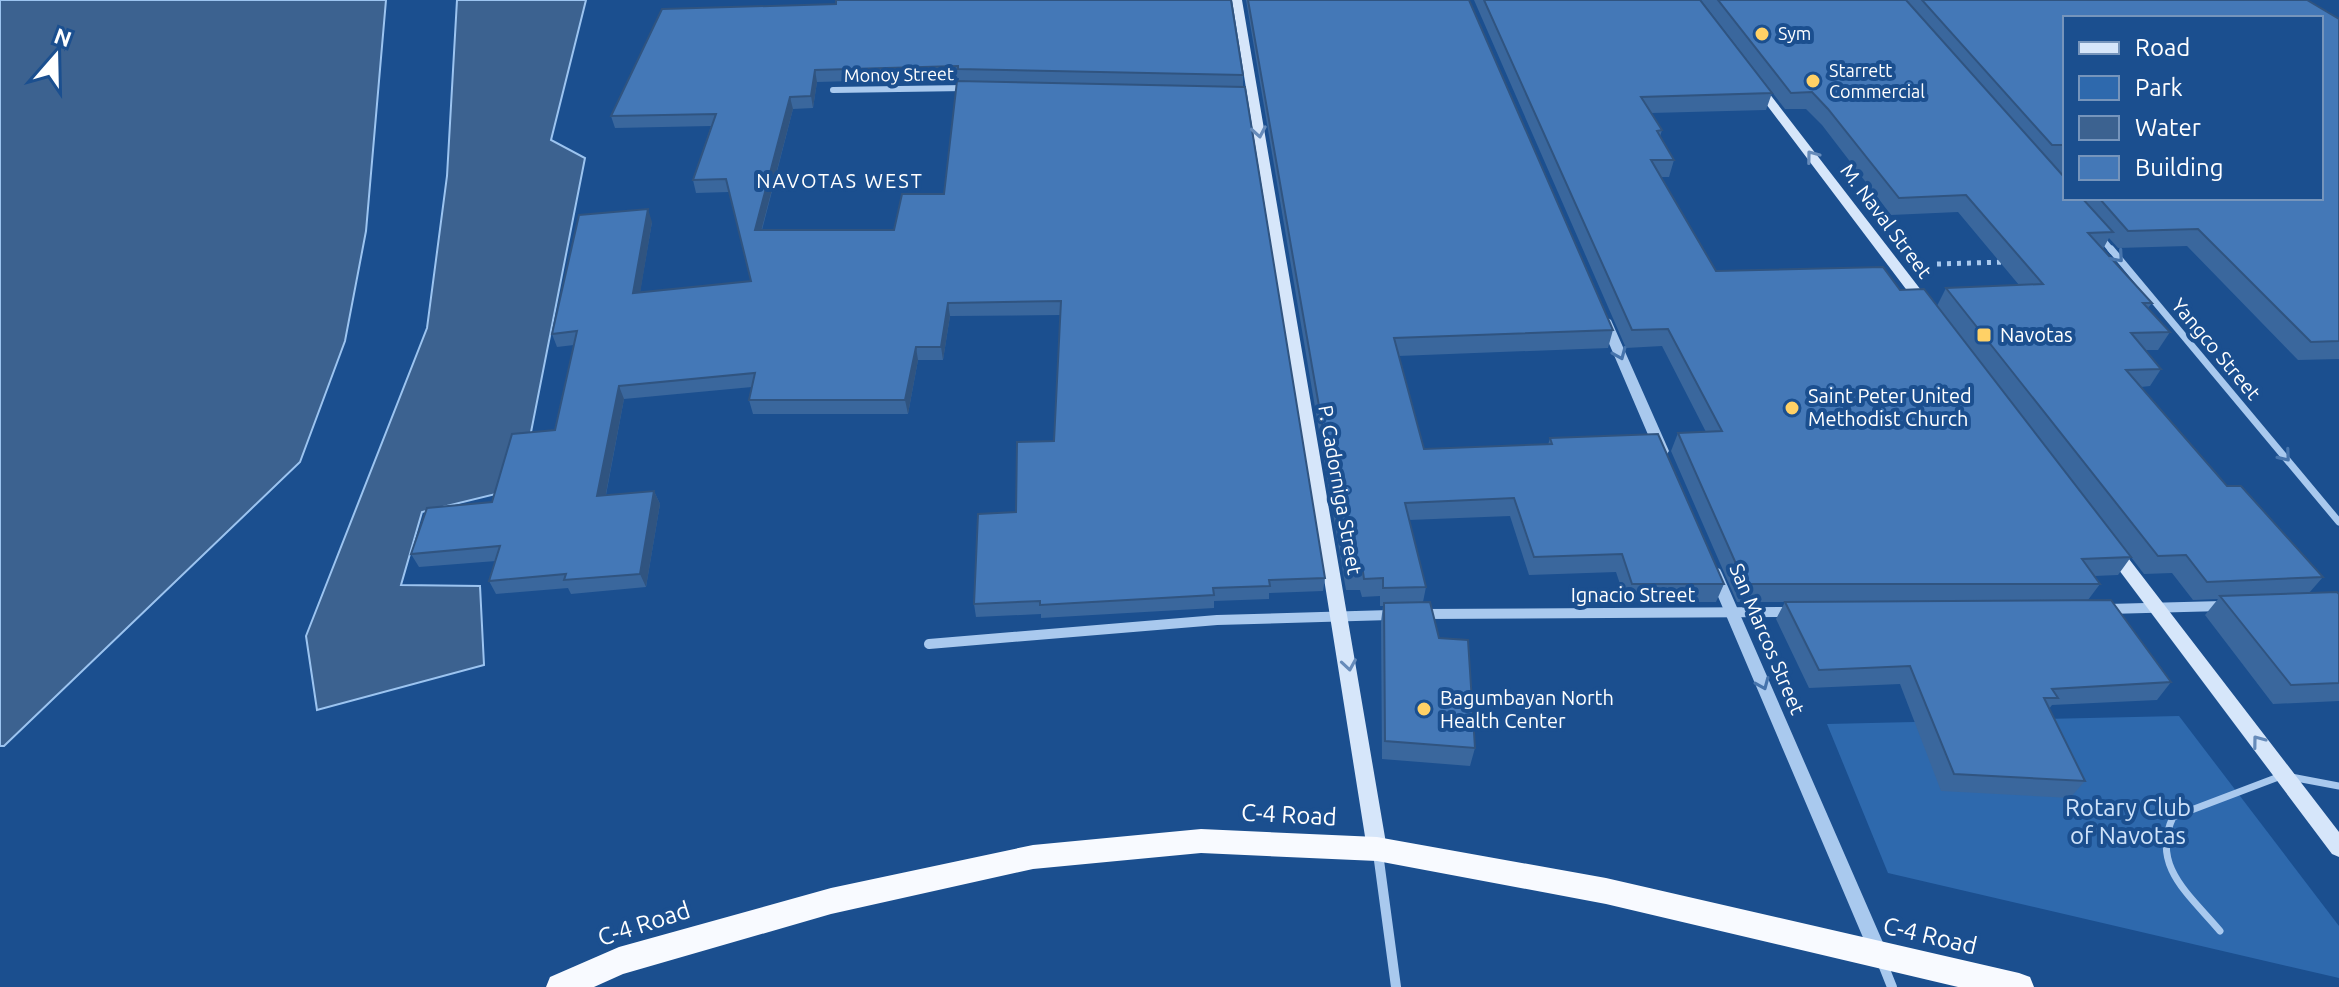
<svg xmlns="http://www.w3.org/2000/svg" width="2339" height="987" viewBox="0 0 2339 987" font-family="Ubuntu,sans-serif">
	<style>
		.green { fill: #2e69ad }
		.water { fill: #3c6290; stroke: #9cc4f0; stroke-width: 2 }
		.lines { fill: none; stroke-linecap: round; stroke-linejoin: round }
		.path { stroke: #a9c9ee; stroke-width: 5; stroke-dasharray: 4 6; stroke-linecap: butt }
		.service { stroke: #a9c9ee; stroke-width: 7 }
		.minor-far2 { stroke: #a9c9ee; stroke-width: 6 }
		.minor-far1 { stroke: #a9c9ee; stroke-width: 7 }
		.minor { stroke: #a9c9ee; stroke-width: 10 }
		.tertiary { fill: #a9c9ee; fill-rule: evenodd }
		.secondary { fill: #d6e6fa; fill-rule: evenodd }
		.trunk { fill: #f8faff; fill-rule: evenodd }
		.wall { fill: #3a679d; fill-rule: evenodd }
		.shaded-wall { fill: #305480 }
		.building { fill: #4478b7; stroke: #305480; stroke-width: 2 }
		.oneway { stroke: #668bba }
		.oneway2 { stroke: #4674ac }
		.poi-dot { fill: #ffd166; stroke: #1b4f8f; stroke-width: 3 }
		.labels { text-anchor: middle; stroke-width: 8; stroke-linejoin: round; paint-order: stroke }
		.far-poi-label { font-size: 18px; fill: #fff; stroke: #1b4f8f; text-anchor: start }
		.far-street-label { font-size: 18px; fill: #fff; stroke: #1b4f8f }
		.far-quarter-label { font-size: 20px; letter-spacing: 2px; fill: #fff; stroke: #1b4f8f }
		.street-label { font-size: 20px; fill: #fff; stroke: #1b4f8f }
		.poi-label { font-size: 20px; fill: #fff; stroke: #1b4f8f; text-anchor: start }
		.near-park-label { font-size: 24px; fill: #cfe3fa; stroke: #1b4f8f }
		.near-street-label { font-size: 24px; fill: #fff; stroke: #1b4f8f }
	</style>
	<rect width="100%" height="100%" fill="#1b4f8f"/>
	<!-- green -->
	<path class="green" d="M 2179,716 L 2339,926 L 2339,978 L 1888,873 L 1827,724 Z"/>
	<!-- water -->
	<path class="water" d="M 0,0 L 386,0 L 366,231 L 345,341 L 300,462 L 4,746 L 0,746 Z
		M 457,0 L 586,0 L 551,140 L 585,158 L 520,488 L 422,512 L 401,585 L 480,586 L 484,665 L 317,710 L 306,636 L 427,328 L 447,176 Z"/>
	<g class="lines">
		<!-- path -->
		<path class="path" d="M 1937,264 L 2007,262"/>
		<!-- service -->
		<path class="service" d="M 2291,777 L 2339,786
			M 2220,931 C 2190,895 2150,866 2173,817 L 2281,776"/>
		<!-- minor-far2 -->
		<path class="minor-far2" d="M 833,90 L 965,88
			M 2099,235 L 2112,251"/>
		<!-- minor-far1 -->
		<path class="minor-far1" d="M 2111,249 L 2339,522"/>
		<!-- minor -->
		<path class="minor" d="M 2108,609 L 2222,606
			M 1424,614 L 1790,612
			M 929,644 L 1217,620 L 1390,615
			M 1378,853 L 1396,987
			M 1882,962 L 1892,987"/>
		<!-- tertiary -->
		<path class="tertiary" d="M 1605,316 L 1611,320 L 1669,451 L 1667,454 L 1657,454 L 1655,451 L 1599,320 Z
			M 1715,567 L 1720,569 L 1722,573 L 1888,954 L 1886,960 L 1879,963 L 1872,960 L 1870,954 L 1708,573 L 1710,569 Z"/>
		<!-- secondary -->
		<path class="secondary" d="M 1232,0 L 1242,0 L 1387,849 L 1384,855 L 1377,858 L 1370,855 L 1367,849 Z
			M 1754,84 L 1762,84 L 1931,303 L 1933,306 L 1931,309 L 1921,309 L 1754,88 Z
			M 2113,544 L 2119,546 L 2339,832 L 2339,857 L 2332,854 L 2107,554 L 2105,550 L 2107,546 Z"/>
		<!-- trunk -->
		<path class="trunk" d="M 1201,829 L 1377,837 L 1606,878 L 2019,973 L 2030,977 L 2034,987 L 1958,987 L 1606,904 L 1377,861 L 1201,853 L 1033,869 L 831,914 L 623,974 L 594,987 L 546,987 L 550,977 L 619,947 L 831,888 L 1033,845 Z"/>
	</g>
	<!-- wall -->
	<path class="wall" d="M 1246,0 L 1469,0 L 1613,330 L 1608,348 L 1398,356 L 1424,449 L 1548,445 L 1550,438 L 1724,584 L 1716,602 L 1626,602 L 1616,572 L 1529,575 L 1510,516 L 1409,520 L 1426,587 L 1423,602 L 1439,638 L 1475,748 L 1470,766 L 1382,759 L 1381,622 L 1383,606 L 1380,606 L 1380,596 L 1362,597 L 1360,590 L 1346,590 Z
		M 1474,0 L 1700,0 L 1772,93 L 1766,110 L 1651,113 L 1662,130 L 1660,137 L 1674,160 L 1669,177 L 1661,177 L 1716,271 L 1900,290 L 1937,306 L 1946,288 L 2019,285 L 1958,212 L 1891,215 L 1822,125 L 1806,109 L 1785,109 L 1701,0 L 2307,0 L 2339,19 L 2339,359 L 2298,360 L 2187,246 L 2118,248 L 2109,238 L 2103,249 L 2152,303 L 2148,308 L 2170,332 L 2158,350 L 2145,350 L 2161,369 L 2150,386 L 2141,387 L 2227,486 L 2323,577 L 2309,593 L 2339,594 L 2339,701 L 2273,704 L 2205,615 L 2218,599 L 2193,600 L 2172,573 L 2144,574 L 2131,557 L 2118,575 L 2094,576 L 2100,584 L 2088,600 L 2171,682 L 2157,700 L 2052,705 L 2049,709 L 2085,781 L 2070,798 L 1941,791 L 1900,684 L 1809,688 L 1776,619 L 1785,602 L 1737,602 L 1671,451 L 1678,433 L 1706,432 L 1662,346 L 1626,348 ZM 2065,18 L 2321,18 L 2321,198 L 2065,198 Z
		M 836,4 L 1243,75 L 1243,86 L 1325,578 L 1323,591 L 1269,593 L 1269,599 L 1214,601 L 1214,608 L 1041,618 L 1041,614 L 976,617 L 974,604 L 1016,512 L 1054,441 L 1061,315 L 950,316 L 943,360 L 918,360 L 908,414 L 753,414 L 749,400 L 752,387 L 624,399 L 606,495 L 654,491 L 660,504 L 646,587 L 571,594 L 568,588 L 496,594 L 489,581 L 496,561 L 419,567 L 411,554 L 492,502 L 555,430 L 574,345 L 557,347 L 552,334 L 652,222 L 640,292 L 751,281 L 729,192 L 696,193 L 693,180 L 711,126 L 615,128 L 611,116 ZM 959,78 L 944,194 L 894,230 L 762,230 L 793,109 L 813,108 L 817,82 Z"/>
	<!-- shaded-wall -->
	<path class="shaded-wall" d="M 815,70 L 817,82 L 813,108 L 811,96 Z
		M 790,97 L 793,109 L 758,243 L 755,230 Z
		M 648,209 L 652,222 L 638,306 L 633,293 Z
		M 948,303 L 950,316 L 943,360 L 941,347 Z
		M 916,347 L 918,360 L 908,414 L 905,400 Z
		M 619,386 L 624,399 L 603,509 L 597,496 Z
		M 654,491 L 660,504 L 646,587 L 640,574 Z"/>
	<!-- building -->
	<path class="building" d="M 836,0 L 1231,0 L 1243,75 L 958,69 L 958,66 L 815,70 L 811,96 L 790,97 L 755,230 L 894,230 L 902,194 L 944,194 L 957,81 L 1245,87 L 1325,578 L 1269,580 L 1270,586 L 1213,588 L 1214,595 L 1040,605 L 1040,601 L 974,604 L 978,514 L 1016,512 L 1017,442 L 1054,441 L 1061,301 L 948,303 L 941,347 L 916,347 L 905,400 L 749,400 L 755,373 L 619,386 L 597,496 L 654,491 L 640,574 L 564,580 L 566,574 L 489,581 L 500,546 L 411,554 L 427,508 L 492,502 L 512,434 L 555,430 L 577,331 L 552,334 L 579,215 L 648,209 L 633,293 L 751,281 L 726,179 L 693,180 L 716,114 L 611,116 L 662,9 L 836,4 Z
		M 1248,0 L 1469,0 L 1613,330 L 1394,338 L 1424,449 L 1552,444 L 1550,438 L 1658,434 L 1724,584 L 1632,584 L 1622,554 L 1534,557 L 1514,498 L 1405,503 L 1426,587 L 1383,588 L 1383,578 L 1364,579 L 1363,572 L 1348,572 Z
		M 1484,0 L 1700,0 L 1772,93 L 1641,97 L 1662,130 L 1657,131 L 1674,160 L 1651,160 L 1716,271 L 1883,267 L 1900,290 L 1924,289 L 2131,557 L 2082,559 L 2100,584 L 1745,584 L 1678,433 L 1722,431 L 1668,329 L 1632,330 Z
		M 1718,0 L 1906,0 L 2065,178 L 2065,198 L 2082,198 L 2113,232 L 2088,233 L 2152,303 L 2143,303 L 2170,332 L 2131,333 L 2161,369 L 2126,370 L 2227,486 L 2241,486 L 2323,577 L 2207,582 L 2186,555 L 2158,556 L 1946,288 L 2043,284 L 1966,195 L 1899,198 L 1828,109 L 1812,92 L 1791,93 Z
		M 1922,0 L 2307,0 L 2339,19 L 2339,341 L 2311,342 L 2198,229 L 2128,231 L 2099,198 L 2321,198 L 2321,18 L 2065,18 L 2065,145 L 2052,145 Z
		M 2337,592 L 2339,594 L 2339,683 L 2291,685 L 2220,596 Z
		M 2111,600 L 2171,682 L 2052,689 L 2058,698 L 2044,698 L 2085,781 L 1954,774 L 1910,666 L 1819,670 L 1785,602 Z
		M 1430,602 L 1439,638 L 1468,640 L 1475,748 L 1385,741 L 1384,603 Z"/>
	<!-- one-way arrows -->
	<defs><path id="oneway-chevron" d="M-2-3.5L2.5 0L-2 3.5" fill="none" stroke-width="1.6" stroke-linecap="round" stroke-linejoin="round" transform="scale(2)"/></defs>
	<g class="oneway">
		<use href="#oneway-chevron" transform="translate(1259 132) rotate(80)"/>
		<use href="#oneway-chevron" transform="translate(1812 156) rotate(-127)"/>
		<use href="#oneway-chevron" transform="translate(1349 665) rotate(81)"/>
		<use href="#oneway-chevron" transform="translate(2258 741) rotate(-127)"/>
	</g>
	<g class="oneway2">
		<use href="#oneway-chevron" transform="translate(2118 257) rotate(49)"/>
		<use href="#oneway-chevron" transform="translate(1620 354) rotate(67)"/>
		<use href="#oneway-chevron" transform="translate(2285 456) rotate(50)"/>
		<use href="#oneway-chevron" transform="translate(1763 684) rotate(67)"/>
	</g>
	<!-- markers -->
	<g class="poi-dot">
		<circle cx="1762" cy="34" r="8"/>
		<circle cx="1813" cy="81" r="8"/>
		<rect x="1976" y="327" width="16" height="16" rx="4"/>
		<circle cx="1792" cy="408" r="8"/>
		<circle cx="1424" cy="709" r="8"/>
	</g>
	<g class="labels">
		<!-- far-poi labels -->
		<g class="far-poi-label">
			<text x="1778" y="40">Sym</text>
			<text x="1829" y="77">Starrett<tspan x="1829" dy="21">Commercial</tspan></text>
		</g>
		<!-- far-street labels -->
		<g class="far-street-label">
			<text transform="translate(899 75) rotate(-1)" y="6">Monoy Street</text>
		</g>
		<!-- far-quarter labels -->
		<g class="far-quarter-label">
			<text x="840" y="188">NAVOTAS WEST</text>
		</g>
		<!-- street labels -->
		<g class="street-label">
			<text transform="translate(1886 221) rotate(53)" y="7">M. Naval Street</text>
			<text transform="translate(2216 349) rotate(50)" y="7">Yangco Street</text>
			<text transform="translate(1340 490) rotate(80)" y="7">P. Cadorniga Street</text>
			<text x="1633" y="602">Ignacio Street</text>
			<text transform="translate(1767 639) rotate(67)" y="7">San Marcos Street</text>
		</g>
		<!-- poi labels -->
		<g class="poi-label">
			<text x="2000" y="342">Navotas</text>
			<text x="1808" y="403">Saint Peter United<tspan x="1808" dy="23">Methodist Church</tspan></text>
			<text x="1440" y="705">Bagumbayan North<tspan x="1440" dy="23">Health Center</tspan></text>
		</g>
		<!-- near-park labels -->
		<g class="near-park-label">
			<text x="2128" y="816">Rotary Club<tspan x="2128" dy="28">of Navotas</tspan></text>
		</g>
		<!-- near-street labels -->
		<g class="near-street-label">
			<text transform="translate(1289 815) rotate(3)" y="8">C-4 Road</text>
			<text transform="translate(644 924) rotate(-18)" y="8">C-4 Road</text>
			<text transform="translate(1930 936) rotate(13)" y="8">C-4 Road</text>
		</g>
	</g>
	<!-- legend -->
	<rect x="2063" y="16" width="260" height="184" fill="#1b4f8f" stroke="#7695bc" stroke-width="2"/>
	<rect x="2079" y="42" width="40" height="12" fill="#d6e6fa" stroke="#7695bc" stroke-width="2"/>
	<text x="2135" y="56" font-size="24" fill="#ffffff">Road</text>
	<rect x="2079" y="76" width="40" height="24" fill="#2e69ad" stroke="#7695bc" stroke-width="2"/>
	<text x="2135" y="96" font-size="24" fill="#ffffff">Park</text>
	<rect x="2079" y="116" width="40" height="24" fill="#3c6290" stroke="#7695bc" stroke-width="2"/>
	<text x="2135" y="136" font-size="24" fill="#ffffff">Water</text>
	<rect x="2079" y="156" width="40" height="24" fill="#4478b7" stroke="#7695bc" stroke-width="2"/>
	<text x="2135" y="176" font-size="24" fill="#ffffff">Building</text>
	<!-- north arrow -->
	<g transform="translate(56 56) rotate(20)" stroke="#1b4f8f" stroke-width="6" paint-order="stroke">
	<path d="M0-6L14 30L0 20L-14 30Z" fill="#ffffff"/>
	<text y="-12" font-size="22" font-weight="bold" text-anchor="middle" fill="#ffffff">N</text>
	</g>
</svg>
